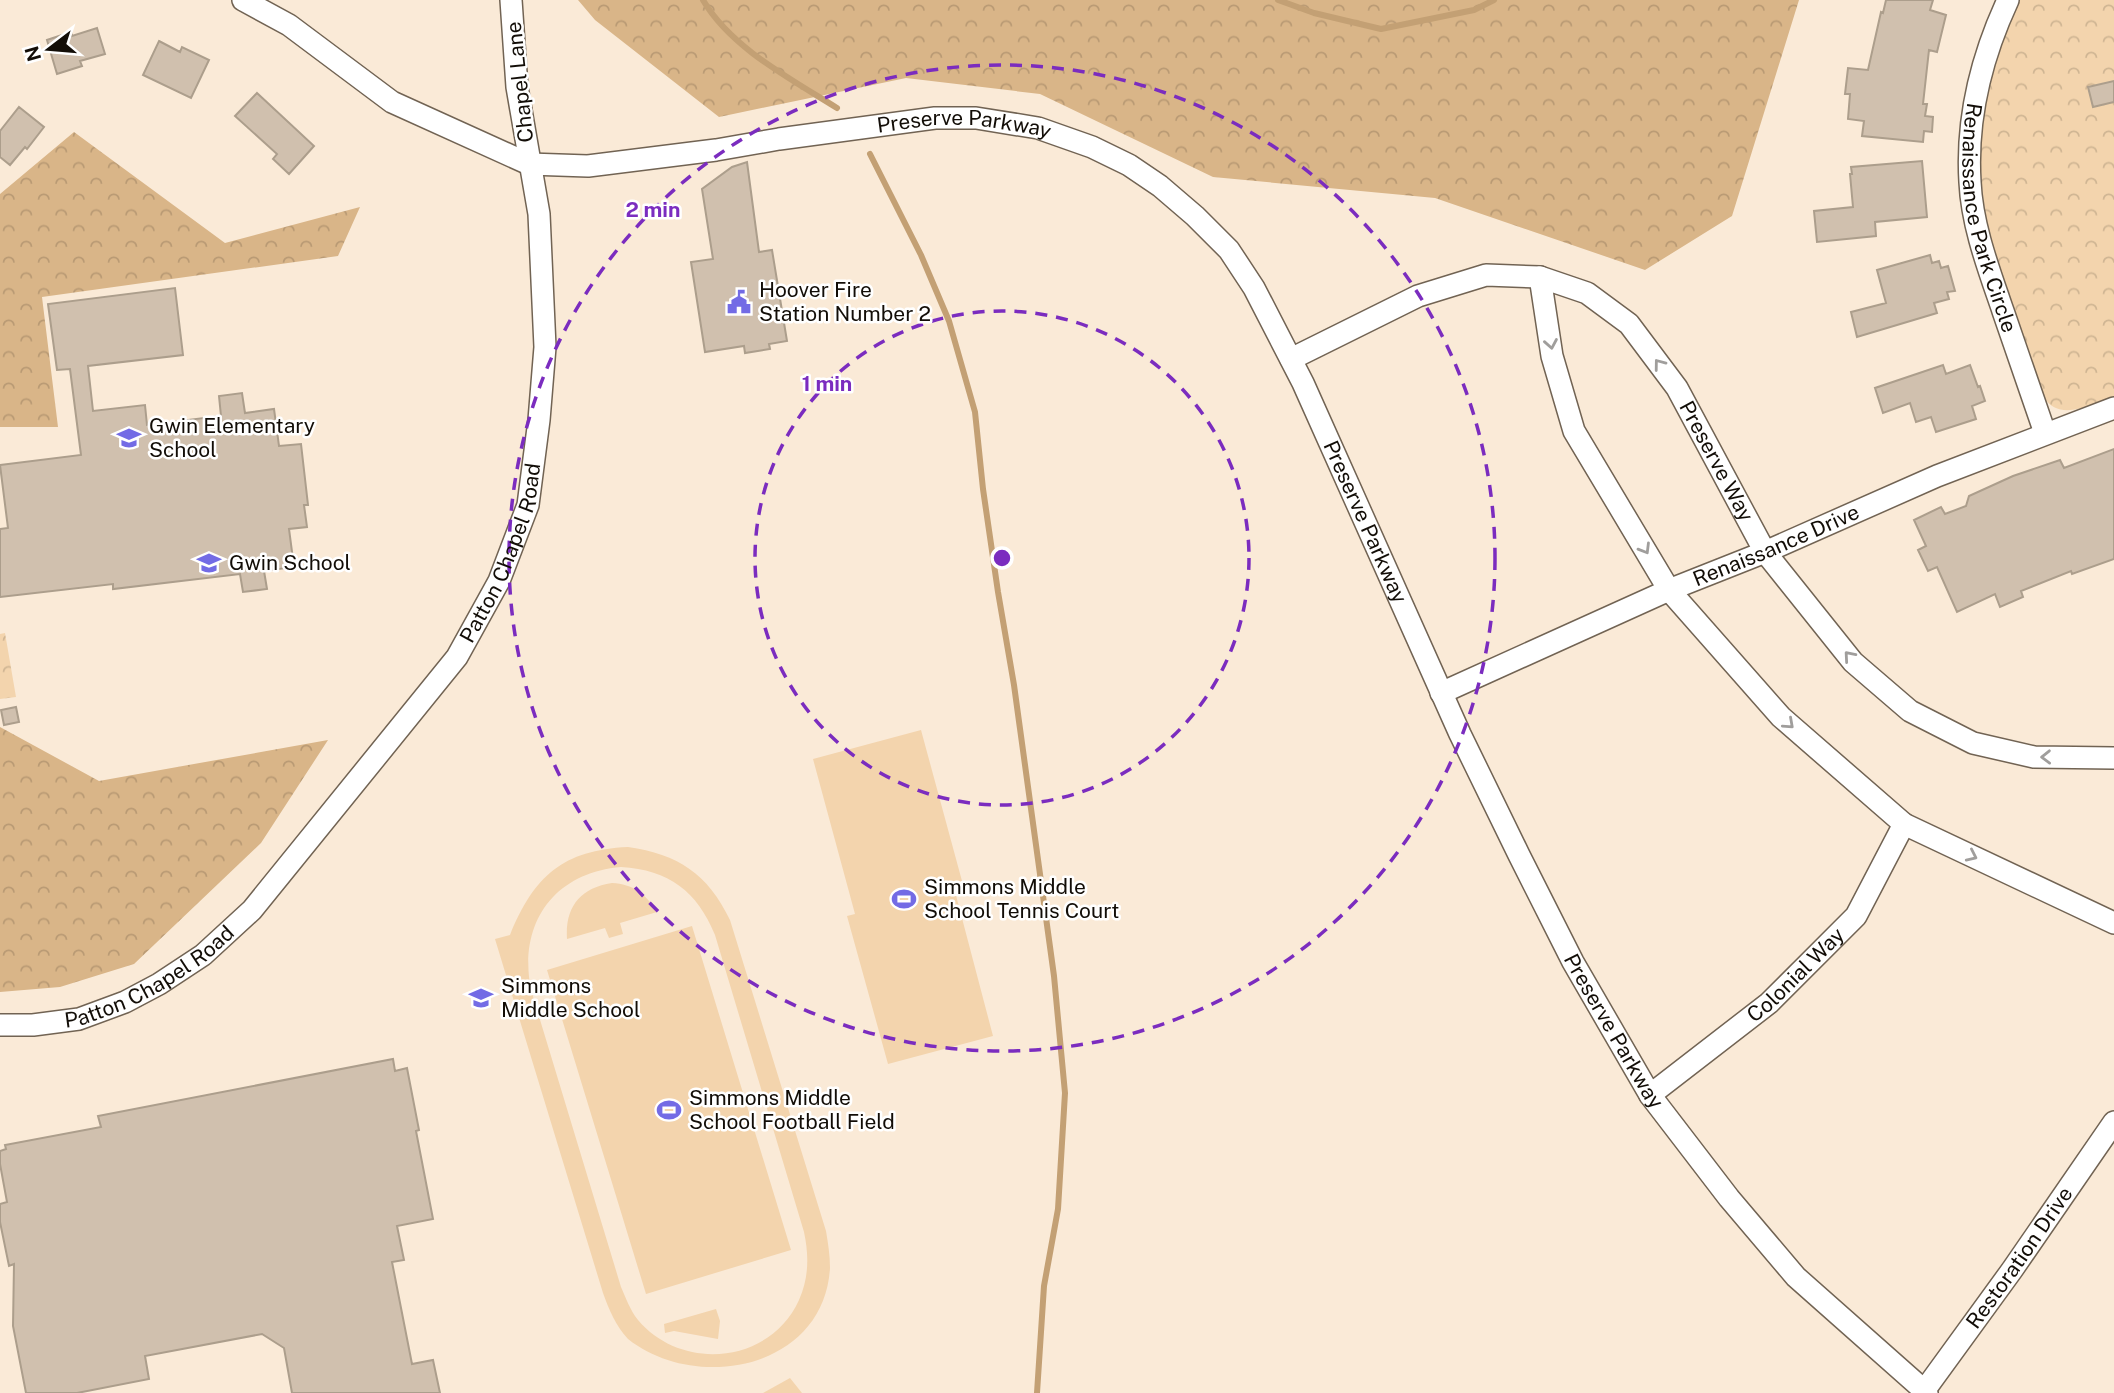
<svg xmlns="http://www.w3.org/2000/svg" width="2114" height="1393" viewBox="0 0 2114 1393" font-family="'Public Sans',sans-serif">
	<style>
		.forest { fill: url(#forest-crowns) }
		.park { fill: url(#park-crowns) }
		.garden { fill: #f3d4ad; fill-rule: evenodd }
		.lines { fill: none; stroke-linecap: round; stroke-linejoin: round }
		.stream { stroke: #c3a074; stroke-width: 6 }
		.building { fill: #d0c0ae; stroke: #ac9e8c; stroke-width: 2 }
		.minor-casing { stroke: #716353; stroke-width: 24 }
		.minor { stroke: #fff; stroke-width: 21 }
		.oneway { stroke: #a09e9c }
		.ring { fill: none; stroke: #7b2cbf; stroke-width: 3.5; stroke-dasharray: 12 9 }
		.labels { text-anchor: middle; stroke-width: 5; stroke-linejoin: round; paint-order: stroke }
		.street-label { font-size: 21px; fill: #120d07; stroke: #fff }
		.poi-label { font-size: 21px; fill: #120d07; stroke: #fff; text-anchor: start }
		.centre { fill: #7b2cbf; stroke: #fff; stroke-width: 3.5 }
		.ring-label { font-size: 21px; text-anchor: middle; font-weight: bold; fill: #7b2cbf; stroke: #fff; stroke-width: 5; stroke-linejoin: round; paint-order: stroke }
	</style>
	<defs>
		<pattern id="forest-crowns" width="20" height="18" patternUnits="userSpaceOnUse" patternTransform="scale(1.75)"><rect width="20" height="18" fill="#d9b588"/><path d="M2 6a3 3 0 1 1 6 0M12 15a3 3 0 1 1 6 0" fill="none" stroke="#b99a74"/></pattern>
		<pattern id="park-crowns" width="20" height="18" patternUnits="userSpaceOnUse" patternTransform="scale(1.75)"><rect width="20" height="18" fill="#f3d4ad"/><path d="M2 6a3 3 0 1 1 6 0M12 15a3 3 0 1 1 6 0" fill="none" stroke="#cfb593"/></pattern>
	</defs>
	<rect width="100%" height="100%" fill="#faead7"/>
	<!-- forest -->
	<path class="forest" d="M 578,0 L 1799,0 L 1732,216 L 1645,270 L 1435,198 L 1213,177 L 1040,94 L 906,78 L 719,117 L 595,20 Z
		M 74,132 L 225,243 L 360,207 L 338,256 L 42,297 L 58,427 L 0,427 L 0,194 Z
		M 0,727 L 99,781 L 328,740 L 261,843 L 134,964 L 60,987 L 0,992 Z"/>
	<!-- park -->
	<path class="park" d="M 2020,0 L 2114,0 L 2114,396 C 2092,404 2059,423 2044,397 C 2027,347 2006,295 1992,244 C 1976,182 1976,110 1998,49 C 2004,32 2010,15 2020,0 Z
		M 5,633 L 16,697 L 0,699 L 0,634 Z"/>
	<!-- garden -->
	<path class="garden" d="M 921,730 L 962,881 L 953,884 L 993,1036 L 888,1064 L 847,916 L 855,914 L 813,759 Z
		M 628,847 C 678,854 708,874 730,920 L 826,1231 C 828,1243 830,1255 830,1268 C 824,1369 696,1393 628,1339 C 616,1326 609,1310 603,1293 L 495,939 L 510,935 C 534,876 563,850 628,847 ZM 621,867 C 669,870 697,891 715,935 L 804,1232 C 809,1255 809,1278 799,1300 C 770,1364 682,1372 638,1320 C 630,1310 626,1298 621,1287 L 531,990 C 518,924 553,873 621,867 Z
		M 612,883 C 633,884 646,894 657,912 L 620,923 L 623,934 L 609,938 L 605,928 L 567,939 C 565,907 580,888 612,883 Z
		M 692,926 L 791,1250 L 646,1294 L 547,970 Z
		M 716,1309 L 720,1321 L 718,1339 L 674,1331 L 665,1333 L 664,1324 Z
		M 790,1378 L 802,1393 L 763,1393 Z"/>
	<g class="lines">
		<!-- stream -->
		<path class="stream" d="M 703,0 C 731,48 791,79 837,108
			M 1278,0 L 1314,13 L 1381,29 L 1474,10 L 1494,0
			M 870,154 L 921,255 L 949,321 L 975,412 L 983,489 L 998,592 L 1014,685 L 1054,976 L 1065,1093 L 1058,1209 L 1044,1286 L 1037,1393"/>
	</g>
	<!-- building -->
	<path class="building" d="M 1886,0 L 1933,0 L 1930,10 L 1946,15 L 1937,52 L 1929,50 L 1923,104 L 1927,104 L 1925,116 L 1933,117 L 1932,132 L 1924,131 L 1923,142 L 1862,136 L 1864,121 L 1848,119 L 1850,94 L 1845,94 L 1848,68 L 1868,70 L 1881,12 L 1883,13 Z
		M 97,28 L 105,54 L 80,61 L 82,66 L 57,74 L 47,40 L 71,32 L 72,36 Z
		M 159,41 L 180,52 L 182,47 L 209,60 L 191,98 L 143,75 Z
		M 2114,81 L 2114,102 L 2093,107 L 2088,87 Z
		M 257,93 L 314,146 L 289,174 L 273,159 L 277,154 L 235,116 Z
		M 19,107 L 44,127 L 27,149 L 25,147 L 10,165 L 0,157 L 0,131 Z
		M 1922,161 L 1927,217 L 1875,222 L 1876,236 L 1817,242 L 1814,211 L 1853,207 L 1850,174 L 1852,174 L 1851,167 Z
		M 747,162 L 759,252 L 772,250 L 787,341 L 769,344 L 770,349 L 745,353 L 744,346 L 705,352 L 691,262 L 713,259 L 702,189 L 732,167 Z
		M 1930,255 L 1932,263 L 1939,261 L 1941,268 L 1948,266 L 1955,291 L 1947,292 L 1949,299 L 1934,303 L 1937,313 L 1857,337 L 1851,312 L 1886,303 L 1877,270 Z
		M 175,288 L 183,355 L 88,366 L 93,411 L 145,405 L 147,425 L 221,416 L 219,396 L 242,393 L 245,413 L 274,409 L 279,446 L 301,444 L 308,505 L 304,505 L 307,527 L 289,529 L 294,567 L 264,571 L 267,589 L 243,592 L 240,574 L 113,589 L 113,584 L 0,597 L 0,529 L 8,528 L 0,465 L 81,455 L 70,369 L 57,370 L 48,304 Z
		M 1943,365 L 1946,374 L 1970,365 L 1978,387 L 1980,386 L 1985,401 L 1972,406 L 1976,419 L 1936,432 L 1931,417 L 1916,422 L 1910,403 L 1883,413 L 1875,388 Z
		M 2114,449 L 2114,559 L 2072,574 L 2071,571 L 2021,591 L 2023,597 L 2000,607 L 1995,594 L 1957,612 L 1937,567 L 1928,571 L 1918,550 L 1926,546 L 1914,520 L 1941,507 L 1945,514 L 1966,506 L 1969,496 L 2013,476 L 2060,460 L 2064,468 Z
		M 16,707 L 19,722 L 4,725 L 1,710 Z
		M 393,1059 L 395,1071 L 407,1068 L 419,1130 L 416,1131 L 433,1219 L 397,1226 L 404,1260 L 392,1262 L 412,1364 L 433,1360 L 440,1393 L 292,1393 L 284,1348 L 262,1334 L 145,1356 L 149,1379 L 77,1393 L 26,1393 L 13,1326 L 14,1264 L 9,1266 L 0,1222 L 0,1204 L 7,1202 L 0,1164 L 0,1151 L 6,1149 L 5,1145 L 101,1127 L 98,1116 Z"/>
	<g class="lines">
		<!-- minor casing -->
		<g class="minor-casing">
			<g id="minor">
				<path id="s1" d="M 243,0 L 289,25 L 392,102 L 529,164 L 588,166 L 716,150 L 779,139 L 935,118 L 976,118 L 1038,128 L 1092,147 L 1129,165 L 1160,186 L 1195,216 L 1229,250 L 1254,288 L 1303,383 L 1460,734 L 1519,855 L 1573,962 L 1650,1095 L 1729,1198 L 1796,1277 L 1927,1393"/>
				<path id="s2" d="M 2008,0 C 1981,58 1966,117 1970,182 C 1972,226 1989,270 2003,311 C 2017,352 2031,393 2045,433"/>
				<path d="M 1540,277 L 1552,356 L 1574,431 L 1669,590 L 1781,717 L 1904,824 L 2114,923"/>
				<path id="s3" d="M 1291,359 L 1418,296 L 1486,275 L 1540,277 L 1587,293 L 1629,324 L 1677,388 L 1765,552 L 1853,662 L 1910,711 L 1973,743 L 2034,757 L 2114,758"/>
				<path id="s4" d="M 1441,693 L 1669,590 L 1765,552 L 1937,476 L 2114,408"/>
				<path id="s5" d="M 0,1025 L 33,1025 L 79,1019 L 125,1002 L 159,984 L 203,955 L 252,910 L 457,657 L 499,581 L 528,505 L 539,420 L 545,347 L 539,214 L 517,87 L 511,0"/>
				<path id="s6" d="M 1650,1095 L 1769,1003 L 1856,916 L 1904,824"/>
				<path id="s7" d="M 1924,1391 L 2012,1270 L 2114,1122"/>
			</g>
		</g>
		<!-- minor -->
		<use href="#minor" class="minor"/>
	</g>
	<!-- one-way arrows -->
	<defs><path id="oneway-chevron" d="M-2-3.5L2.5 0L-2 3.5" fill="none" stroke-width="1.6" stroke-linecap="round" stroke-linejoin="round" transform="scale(1.75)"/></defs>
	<g class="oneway">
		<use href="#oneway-chevron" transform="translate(1551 344) rotate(80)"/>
		<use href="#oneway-chevron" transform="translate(1659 364) rotate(-127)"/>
		<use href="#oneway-chevron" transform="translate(1645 549) rotate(59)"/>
		<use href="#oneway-chevron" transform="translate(1849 656) rotate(-131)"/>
		<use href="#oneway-chevron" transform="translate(1789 724) rotate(42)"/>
		<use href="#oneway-chevron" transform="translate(2046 757) rotate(179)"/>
		<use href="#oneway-chevron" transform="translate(1972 856) rotate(25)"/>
	</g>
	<!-- distance rings -->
	<g class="ring">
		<circle cx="1002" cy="558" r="247"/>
		<circle cx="1002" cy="558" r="493"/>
	</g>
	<!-- icons -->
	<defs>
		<g id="civic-bare" transform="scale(1.89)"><path d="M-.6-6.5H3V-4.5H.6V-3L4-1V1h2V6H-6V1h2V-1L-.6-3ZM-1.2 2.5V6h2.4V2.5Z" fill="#736be5" stroke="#fff" stroke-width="2.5" paint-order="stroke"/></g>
		<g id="school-bare" transform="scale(1.89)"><path d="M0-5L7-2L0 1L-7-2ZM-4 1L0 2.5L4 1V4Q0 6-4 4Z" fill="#736be5" stroke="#fff" stroke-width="2.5" paint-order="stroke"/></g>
		<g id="stadium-bare" transform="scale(1.89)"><path d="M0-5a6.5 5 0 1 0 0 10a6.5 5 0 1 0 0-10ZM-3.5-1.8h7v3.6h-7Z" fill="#736be5" stroke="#fff" stroke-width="2.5" paint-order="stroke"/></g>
	</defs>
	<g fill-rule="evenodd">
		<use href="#civic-bare" x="739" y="302"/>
		<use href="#school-bare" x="129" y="438"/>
		<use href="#school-bare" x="209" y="563"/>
		<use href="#stadium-bare" x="904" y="899"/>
		<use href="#school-bare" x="481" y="998"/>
		<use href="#stadium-bare" x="669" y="1110"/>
	</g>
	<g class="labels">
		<!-- street labels -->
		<g class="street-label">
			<text transform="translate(520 82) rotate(-96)" y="7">Chapel Lane</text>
			<text dy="7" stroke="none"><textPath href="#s1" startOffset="770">Preserve Parkway</textPath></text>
			<text dy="7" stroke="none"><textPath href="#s2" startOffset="226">Renaissance Park Circle</textPath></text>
			<text dy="7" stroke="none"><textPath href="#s3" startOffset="532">Preserve Way</textPath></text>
			<text dy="7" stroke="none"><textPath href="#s1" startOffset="1379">Preserve Parkway</textPath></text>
			<text dy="7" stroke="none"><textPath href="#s4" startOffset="366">Renaissance Drive</textPath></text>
			<text dy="7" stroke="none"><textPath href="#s5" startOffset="726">Patton Chapel Road</textPath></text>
			<text dy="7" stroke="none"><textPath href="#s5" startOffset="161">Patton Chapel Road</textPath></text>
			<text dy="7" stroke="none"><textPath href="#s6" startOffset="189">Colonial Way</textPath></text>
			<text dy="7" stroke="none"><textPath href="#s1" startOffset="1946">Preserve Parkway</textPath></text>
			<text dy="7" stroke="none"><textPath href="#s7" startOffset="164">Restoration Drive</textPath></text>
		</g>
		<!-- poi labels -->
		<g class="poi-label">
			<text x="759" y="297">Hoover Fire<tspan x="759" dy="24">Station Number 2</tspan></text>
			<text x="149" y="433">Gwin Elementary<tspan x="149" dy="24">School</tspan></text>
			<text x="229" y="570">Gwin School</text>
			<text x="924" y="894">Simmons Middle<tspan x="924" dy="24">School Tennis Court</tspan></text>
			<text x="501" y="993">Simmons<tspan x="501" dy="24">Middle School</tspan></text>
			<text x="689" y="1105">Simmons Middle<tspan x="689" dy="24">School Football Field</tspan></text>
		</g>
	</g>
	<circle cx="1002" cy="558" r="10" class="centre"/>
	<g class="ring-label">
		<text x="653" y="217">2 min</text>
		<text x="827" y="391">1 min</text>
	</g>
	<!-- north arrow -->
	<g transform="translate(49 49) rotate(254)" stroke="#ffffff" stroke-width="5" paint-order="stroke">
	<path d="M0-5L12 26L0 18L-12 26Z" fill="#120d07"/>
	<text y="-10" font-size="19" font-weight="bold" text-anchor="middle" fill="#120d07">N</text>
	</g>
</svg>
